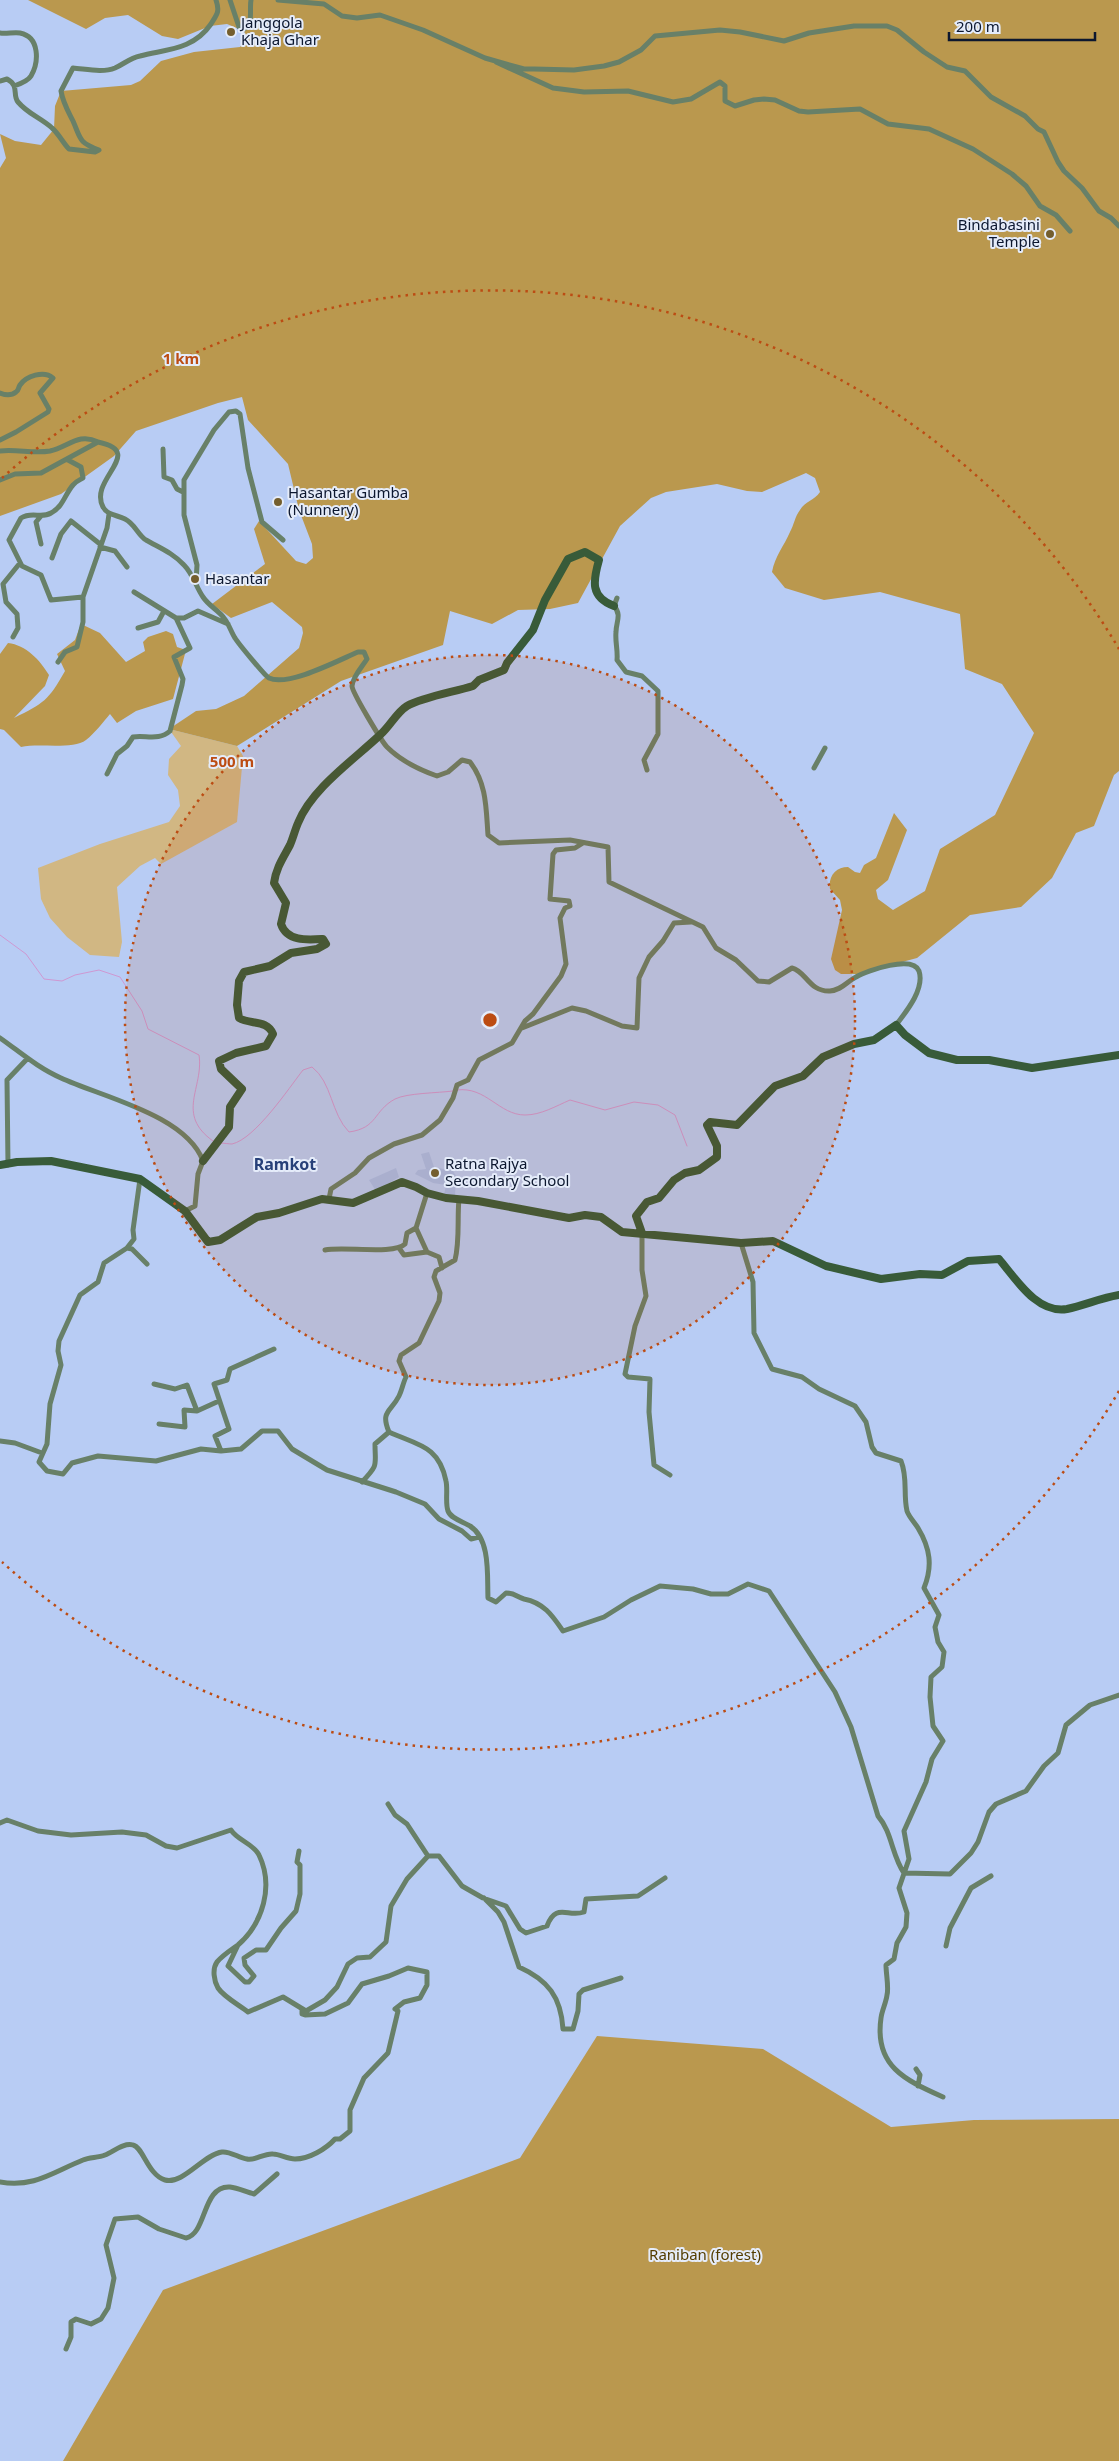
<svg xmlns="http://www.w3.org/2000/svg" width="1119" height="2461" viewBox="0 0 1119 2461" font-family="'Noto Sans',sans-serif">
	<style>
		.built { fill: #a8bee9 }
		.green { fill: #d1b783 }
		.forest { fill: #ba984e }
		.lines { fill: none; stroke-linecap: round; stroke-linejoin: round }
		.stream { stroke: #ce98d2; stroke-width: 1 }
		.street { stroke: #688068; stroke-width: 5 }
		.secondary { stroke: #385b39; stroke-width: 8 }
		.ring { fill: none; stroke: #bc4c13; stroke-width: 2.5; stroke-dasharray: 2.5 5 }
		.poi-dot { fill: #745e2e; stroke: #e5ecfa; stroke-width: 2 }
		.labels { text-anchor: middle; stroke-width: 4; stroke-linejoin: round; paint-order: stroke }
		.poi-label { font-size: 15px; fill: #0c172f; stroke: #e5ecfa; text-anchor: start }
		.park-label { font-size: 15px; fill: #543d00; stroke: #e5ecfa }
		.neighbourhood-label { font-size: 16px; font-weight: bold; fill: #274079; stroke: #e5ecfa }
		.centre { fill: #bc4c13; stroke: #e5ecfa; stroke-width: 2.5 }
		.ring-label { font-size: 15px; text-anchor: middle; font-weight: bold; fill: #bc4c13; stroke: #e5ecfa; stroke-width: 4; stroke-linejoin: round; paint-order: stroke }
	</style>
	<rect width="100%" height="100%" fill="#b8ccf4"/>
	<!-- built -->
	<path class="built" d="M 429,1152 L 434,1167 L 453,1171 L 456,1176 L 455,1196 L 444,1195 L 446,1185 L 433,1183 L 415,1174 L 418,1170 L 426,1169 L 421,1154 Z
		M 396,1168 L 399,1177 L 376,1191 L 369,1180 Z"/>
	<!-- green -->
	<path class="green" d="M 169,729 L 237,746 L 243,756 L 237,822 L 161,864 L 155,858 L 140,866 L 117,887 L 122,942 L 119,957 L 90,955 L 67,937 L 50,918 L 41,899 L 38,868 L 100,844 L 169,822 L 180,806 L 178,790 L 168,775 L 169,759 L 181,746 Z"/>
	<!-- forest -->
	<path class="forest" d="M 28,0 L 1119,0 L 1119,771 L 1114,775 L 1094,826 L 1076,833 L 1052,878 L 1021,907 L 970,915 L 917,958 L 857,974 L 841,974 L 835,970 L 831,959 L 842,910 L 840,900 L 830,889 C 828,876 836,867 848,867 L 855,872 L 860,873 L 864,865 L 876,858 L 894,813 L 907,830 L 888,880 L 876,890 L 878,899 L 893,910 L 925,891 L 940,849 L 995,815 L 1034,733 L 1002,684 L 965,669 L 960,614 L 880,592 L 824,600 L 785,588 L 772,572 C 775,556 784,546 790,532 C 794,525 795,516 800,510 C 805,501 814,501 820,492 L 815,478 L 806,473 L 762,492 L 747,491 L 717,484 L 666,492 L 651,498 L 620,526 L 578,603 L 550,609 L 518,610 L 492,624 L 450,611 L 443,645 L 341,681 L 237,746 L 169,729 L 196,711 L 216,709 L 244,696 L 299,648 L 303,633 L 302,627 L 272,602 L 231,618 L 212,604 L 265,564 L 254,529 L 259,521 L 296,561 L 306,564 L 313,558 L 312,544 L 299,510 L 288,464 L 248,420 L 242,397 L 218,403 L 136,431 L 114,456 L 61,494 L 0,516 L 0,168 L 6,158 L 0,134 L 15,141 L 41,145 L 54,129 L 55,106 L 61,91 L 131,85 L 140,81 L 161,61 L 194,52 L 240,47 L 247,39 L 244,31 L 227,24 L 210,26 L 178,39 L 162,36 L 128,15 L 105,18 L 86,29 Z
		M 81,624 L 100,633 L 126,662 L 145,651 L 143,642 L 148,637 L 166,631 L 173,634 L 177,647 L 186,650 L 173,699 L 136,711 L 117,723 L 110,714 C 103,722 95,733 86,740 C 73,750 39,743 21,747 L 4,730 L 0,729 L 0,654 L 8,643 C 26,645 40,660 49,675 L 45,686 L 14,718 C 44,703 48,701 65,671 L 57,654 L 75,640 Z
		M 597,2036 L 763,2049 L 891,2127 L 974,2120 L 1119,2119 L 1119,2461 L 63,2461 L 163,2290 L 520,2158 Z"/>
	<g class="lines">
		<!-- stream -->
		<path class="stream" d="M 0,935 L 26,954 L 44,979 L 62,981 L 75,975 L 99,970 L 120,977 L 142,1011 L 148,1029 L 199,1055 C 204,1088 175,1114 213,1141
			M 457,1090 C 486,1086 499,1115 525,1115 C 541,1115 556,1106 570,1100 L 605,1110 L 634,1102 L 658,1105 L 675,1115 L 687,1146
			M 220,1143 C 224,1143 229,1144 232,1144 C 255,1139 289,1088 303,1070 L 312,1067 C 332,1082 331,1114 349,1132 C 378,1128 373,1111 395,1099 C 407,1093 438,1093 453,1091"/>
		<!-- street -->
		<path class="street" d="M 230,0 L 239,27 L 244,29 C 254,23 249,10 251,0
			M 278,0 L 324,4 L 342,16 L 357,18 L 380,15 L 423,30 L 485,58 L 524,69 L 534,69 L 574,70 L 604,66 L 619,62 L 641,50 L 655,36 L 666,35 L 720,30 L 740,32 L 784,41 L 809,33 L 854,26 L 887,26 L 897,30 L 924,52 L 947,67 L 965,71 L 991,97 L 1025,116 L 1038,129 L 1044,132 L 1058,162 L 1064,171 L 1082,188 L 1099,211 L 1111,218 L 1119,226
			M 0,33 C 6,34 14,32 20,33 C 40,37 39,62 31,76 C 28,81 20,84 14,86
			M 496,62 L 553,88 L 584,92 L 628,91 L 673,102 L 691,99 L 720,82 L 725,86 L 725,101 L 735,106 L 754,100 L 764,99 L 775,100 L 799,111 L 808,112 L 860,109 L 888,124 L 929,129 L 973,149 L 1012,174 L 1026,186 L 1040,206 L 1056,215 L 1070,231
			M 0,81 L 7,79 C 20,86 12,95 18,102 C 28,114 41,118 52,128 C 59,134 63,143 69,149 L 95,152 L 99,150 C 78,142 81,139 73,121 C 68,111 63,103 61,91 L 73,68 C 86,69 103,73 115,68 C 124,64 130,58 140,56 C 167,49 193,50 211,24 C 217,14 220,12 216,0
			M 0,393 C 5,395 11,396 16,392 C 19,390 18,388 20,385 C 26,376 44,370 53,378 L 40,393 L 49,409 L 48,412 L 16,432 L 0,440
			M 163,449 L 164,477 L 172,480 L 177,489 L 183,492
			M 0,451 C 17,449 34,454 50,451 C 68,447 79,432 98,442
			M 68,460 L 81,467 L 83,478 C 80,480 76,481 73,485 C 65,494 63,507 51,513 C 41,519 32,511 21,518 L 9,540 L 22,566 L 41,575 L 51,600 L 83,597 L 107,528 L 109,514
			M 0,480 L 15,474 L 41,473 L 98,442 C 147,452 88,479 103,507 C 107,515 117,515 125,519 C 135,524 138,535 146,540 C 160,548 173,553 184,565 C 193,574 196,587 203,597 C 209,606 218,610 224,618 C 229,624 231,632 235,638 C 238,643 265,676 269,678 C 288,687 339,660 358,652 L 364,652 L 367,659 C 362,667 353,676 352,686 C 352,692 382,742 387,747 C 400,760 420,770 437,776 L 448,772 L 462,760 L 470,762 C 487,784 486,809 488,835 L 499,843 L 570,840 L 608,847 L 609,882 L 703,927 L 716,948 L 736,960 L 758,981 L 769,982 L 792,968 C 806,971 809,992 830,991 C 842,990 846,982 856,977 C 868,970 913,955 919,971 C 925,989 906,1012 896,1025
			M 41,516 L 36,522 L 41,544
			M 100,547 L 115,551 L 127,567
			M 52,558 L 61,534 L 71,521 L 100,544
			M 196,582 L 197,565 L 184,515 L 184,480 L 214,430 L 229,412 L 236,411 L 240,414 L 248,468 L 262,522 L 283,540
			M 134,592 L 176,618 L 184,618 L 198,611 L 228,624
			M 617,598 L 614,606 C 622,615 616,622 616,632 C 615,642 618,650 617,660 L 626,672 L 642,676 L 658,691 L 658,734 L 644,760 L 647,770
			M 138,628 L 158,622 L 164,611
			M 13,637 L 18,628 L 17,614 L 6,602 L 3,584 L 20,563
			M 58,662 L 65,652 L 77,647 L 83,622 L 83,597
			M 814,768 L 825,748
			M 107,774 L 117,754 L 127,746 L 133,737 C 146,735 159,741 170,731 L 182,685 L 183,679 L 174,657 L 190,648 L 176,618
			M 522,1028 L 572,1008 L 586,1011 L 622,1026 L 637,1028 L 639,978 L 649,957 L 663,941 L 674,923 L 691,922
			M 0,1038 C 20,1052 38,1068 61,1078 C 102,1097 186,1115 203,1161 L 198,1174 L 195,1206 L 185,1211
			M 8,1165 L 7,1080 L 27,1059
			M 140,1179 L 133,1230 L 134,1239 L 127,1248 L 104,1263 L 98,1282 L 80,1295 L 59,1341 L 58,1351 L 61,1365 L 50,1404 L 47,1444 L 39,1462 L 47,1471 L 63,1474 L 72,1463 L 98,1456 L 156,1461 L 201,1449 L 221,1451 L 241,1449 L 262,1431 L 278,1431 L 292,1449 L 327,1470 L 396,1492 L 425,1504 L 439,1519 L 462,1531 L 471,1539 L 479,1537
			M 427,1193 L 416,1228 L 427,1252 L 439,1257 L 442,1268
			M 329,1199 L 331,1189 L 355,1173 L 369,1158 L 394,1144 L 422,1135 L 440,1120 L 453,1098 L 457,1085 L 468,1080 L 479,1060 L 512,1043 L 525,1021 L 533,1014 L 561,976 L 566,964 L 560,918 L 565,908 L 570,906 L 569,901 L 550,899 L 553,854 L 556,850 L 575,848 L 583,843
			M 459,1199 C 457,1219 460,1240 455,1260 L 436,1271 L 434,1277 L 440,1293 L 439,1301 L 419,1343 L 401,1355 L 399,1361 L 406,1377 C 403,1383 402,1390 399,1396 C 391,1412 380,1411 389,1432 C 417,1445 439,1445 446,1481 C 448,1490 445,1503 448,1511 C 451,1519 464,1522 470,1526 C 491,1539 487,1577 488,1598 L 496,1602 L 506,1593 C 515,1593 517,1597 524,1599 C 544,1603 552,1615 563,1631 L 604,1617 L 631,1600 L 660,1586 L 693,1589 L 711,1594 L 728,1594 L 748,1584 L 769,1591 L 835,1692 L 851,1727 L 878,1816 C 892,1832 892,1856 904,1873
			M 642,1233 L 642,1270 L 646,1296 L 635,1326 L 625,1374 L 628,1377 L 650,1379 L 649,1412 L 654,1465 L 670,1475
			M 741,1243 L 753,1282 L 754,1333 L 772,1369 L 802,1377 L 819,1389 L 855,1406 L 866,1422 L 872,1447 L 876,1453 L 901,1461 C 908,1478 903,1494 907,1511 C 909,1517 915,1523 918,1528 C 930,1548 933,1566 924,1588 L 939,1615 L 935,1627 L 938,1642 L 944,1652 L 942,1667 L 931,1677 L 930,1697 L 933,1726 L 943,1741 L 932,1759 L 926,1782 L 904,1831 L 909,1859 L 899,1888 L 907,1913 L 906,1927 L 897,1943 L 894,1959 L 886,1965 C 886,1974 889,1988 887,1995 C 886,2003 882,2010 881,2018 C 874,2066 905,2080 943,2097
			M 127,1248 L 132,1249 L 147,1264
			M 399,1248 L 404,1255 L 427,1252
			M 325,1250 C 343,1246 394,1255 405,1244 L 407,1233 L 416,1228
			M 154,1384 L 175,1389 L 187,1385 L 197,1411 L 219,1401
			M 159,1424 L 185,1427 L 184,1410 L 197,1411
			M 0,1441 L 15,1443 L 42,1453
			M 221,1451 L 215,1436 L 229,1429 L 214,1384 L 227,1380 L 230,1369 L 274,1349
			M 362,1482 C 379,1464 375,1466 375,1444 L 389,1432
			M 388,1804 L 395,1815 L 407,1824 L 428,1856
			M 0,1823 L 7,1820 L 38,1831 L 71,1835 L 122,1832 L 146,1835 L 166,1846 L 177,1848 L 231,1830 C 237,1840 254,1844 259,1855 C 274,1886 263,1923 238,1945 C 231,1950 223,1955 217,1962 C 212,1969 214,1981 218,1988 C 224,1997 239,2005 248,2012 L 283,1997 L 306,2011 L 325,2000 L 337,1987 L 348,1964 L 357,1958 L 370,1957 L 386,1942 L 391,1906 L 407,1879 L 428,1856 L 439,1856 L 462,1886 L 483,1898 L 506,1906 L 520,1929 L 526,1933 L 547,1926 C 556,1902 568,1918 584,1912 L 586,1899 L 638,1896 L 665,1878
			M 904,1873 L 950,1874 L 971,1853 L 978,1842 L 989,1812 L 996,1804 L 1026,1791 L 1044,1766 L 1058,1753 L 1066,1725 L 1090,1705 L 1119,1695
			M 484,1898 L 498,1912 L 504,1922 L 519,1967 C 548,1980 561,1997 563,2029 L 573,2029 L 578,2011 L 579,1994 L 583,1990 L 621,1978
			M 238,1945 L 228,1966 L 245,1982 L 249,1982 L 254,1976 L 245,1965 L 244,1958 L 256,1950 L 266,1950 L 281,1928 L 296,1911 L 300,1894 L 300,1865 L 297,1862 L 299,1851
			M 946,1946 L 950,1928 L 971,1888 L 991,1876
			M 916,2069 L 920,2075 L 918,2086
			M 0,2182 C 34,2188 53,2172 83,2160 C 90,2157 98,2158 105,2155 C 113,2152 124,2142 133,2145 C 143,2147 148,2175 165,2180 C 183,2185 204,2154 222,2152 C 230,2151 239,2158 247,2159 C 255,2161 264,2153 273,2154 C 280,2154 287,2159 295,2159 C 309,2159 326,2149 335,2139 L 340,2139 L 350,2131 L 350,2110 L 364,2078 L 388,2053 L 398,2011 L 395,2009 L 404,2002 L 420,1998 L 427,1985 L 427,1972 L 408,1968 L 389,1976 L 362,1984 L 348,2003 L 325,2014 L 305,2015 L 302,2014 L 302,2010
			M 66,2349 L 71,2337 L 71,2322 L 76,2319 L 91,2324 L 101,2319 L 108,2308 L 114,2278 L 106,2245 L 115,2219 L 138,2217 L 159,2229 L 186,2238 C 207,2234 202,2185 230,2187 C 238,2188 246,2192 254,2194 L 277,2174"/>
		<!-- secondary -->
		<path class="secondary" d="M 203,1161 L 229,1127 L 230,1107 L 242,1089 L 221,1069 L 219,1061 L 236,1053 L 266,1046 L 273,1034 C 267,1019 250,1025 239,1018 L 237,1005 L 239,981 L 244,972 L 270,966 L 291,953 L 317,949 L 326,944 L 323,939 C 308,940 287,942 281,924 L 286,903 L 274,883 C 276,868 283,858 290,845 C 293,838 295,830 298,823 C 312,788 355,759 381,734 C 390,726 397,712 407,706 C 423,697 454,692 473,686 L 479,680 L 504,670 L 507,663 L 533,630 L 545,600 L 568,559 L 585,552 L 599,560 C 593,581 590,597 614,606
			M 0,1165 L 17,1162 L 51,1161 L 140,1179 L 185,1211 L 208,1242 L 220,1240 L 257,1217 L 279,1213 L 322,1199 L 353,1203 L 402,1182 L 416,1187 L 427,1193 L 446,1198 L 478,1201 L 569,1218 L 585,1215 L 601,1217 L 622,1232 L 741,1243 L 773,1241 L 826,1266 L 881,1279 L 920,1274 L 942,1275 L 968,1261 L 999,1259 C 1016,1279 1037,1314 1067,1309 C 1085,1305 1101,1298 1119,1295
			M 642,1233 L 636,1216 L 647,1202 L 659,1198 L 674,1180 L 685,1173 L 699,1170 L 717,1157 L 717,1146 L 707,1125 L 710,1122 L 737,1125 L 775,1086 L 803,1076 L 823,1057 L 854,1044 L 874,1040 L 896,1025 L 905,1035 L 929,1053 L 957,1060 L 989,1060 L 1032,1068 L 1119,1055"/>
	</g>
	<!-- distance rings -->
	<circle cx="490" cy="1020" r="365" fill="#bc4c13" fill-opacity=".12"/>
	<g class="ring">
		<circle cx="490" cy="1020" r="365"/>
		<path d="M1119 1391A730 730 0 0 1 2 1562M2 478A730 730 0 0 1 1119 649"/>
	</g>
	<!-- markers -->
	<g class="poi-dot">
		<circle cx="231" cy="32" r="5"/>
		<circle cx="1050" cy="234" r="5"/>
		<circle cx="278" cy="502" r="5"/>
		<circle cx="195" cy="579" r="5"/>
		<circle cx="435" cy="1173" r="5"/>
	</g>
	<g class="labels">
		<!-- poi labels -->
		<g class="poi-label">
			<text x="241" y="28">Janggola<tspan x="241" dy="17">Khaja Ghar</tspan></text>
			<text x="1040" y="230" text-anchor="end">Bindabasini<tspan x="1040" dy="17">Temple</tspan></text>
			<text x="288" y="498">Hasantar Gumba<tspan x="288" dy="17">(Nunnery)</tspan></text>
			<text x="205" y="584">Hasantar</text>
			<text x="445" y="1169">Ratna Rajya<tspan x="445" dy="17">Secondary School</tspan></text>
		</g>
		<!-- park labels -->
		<g class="park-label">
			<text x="705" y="2260">Raniban (forest)</text>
		</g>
		<!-- neighbourhood labels -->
		<g class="neighbourhood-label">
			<text x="285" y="1170">Ramkot</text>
		</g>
	</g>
	<circle cx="490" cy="1020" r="8" class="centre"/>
	<g class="ring-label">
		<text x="181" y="364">1 km</text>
		<text x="232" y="767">500 m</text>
	</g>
	<!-- scale -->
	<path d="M949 32v8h146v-8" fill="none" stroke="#0c172f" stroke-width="2.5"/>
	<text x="956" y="32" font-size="15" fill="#0c172f" stroke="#e5ecfa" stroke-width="4" paint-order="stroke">200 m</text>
</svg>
